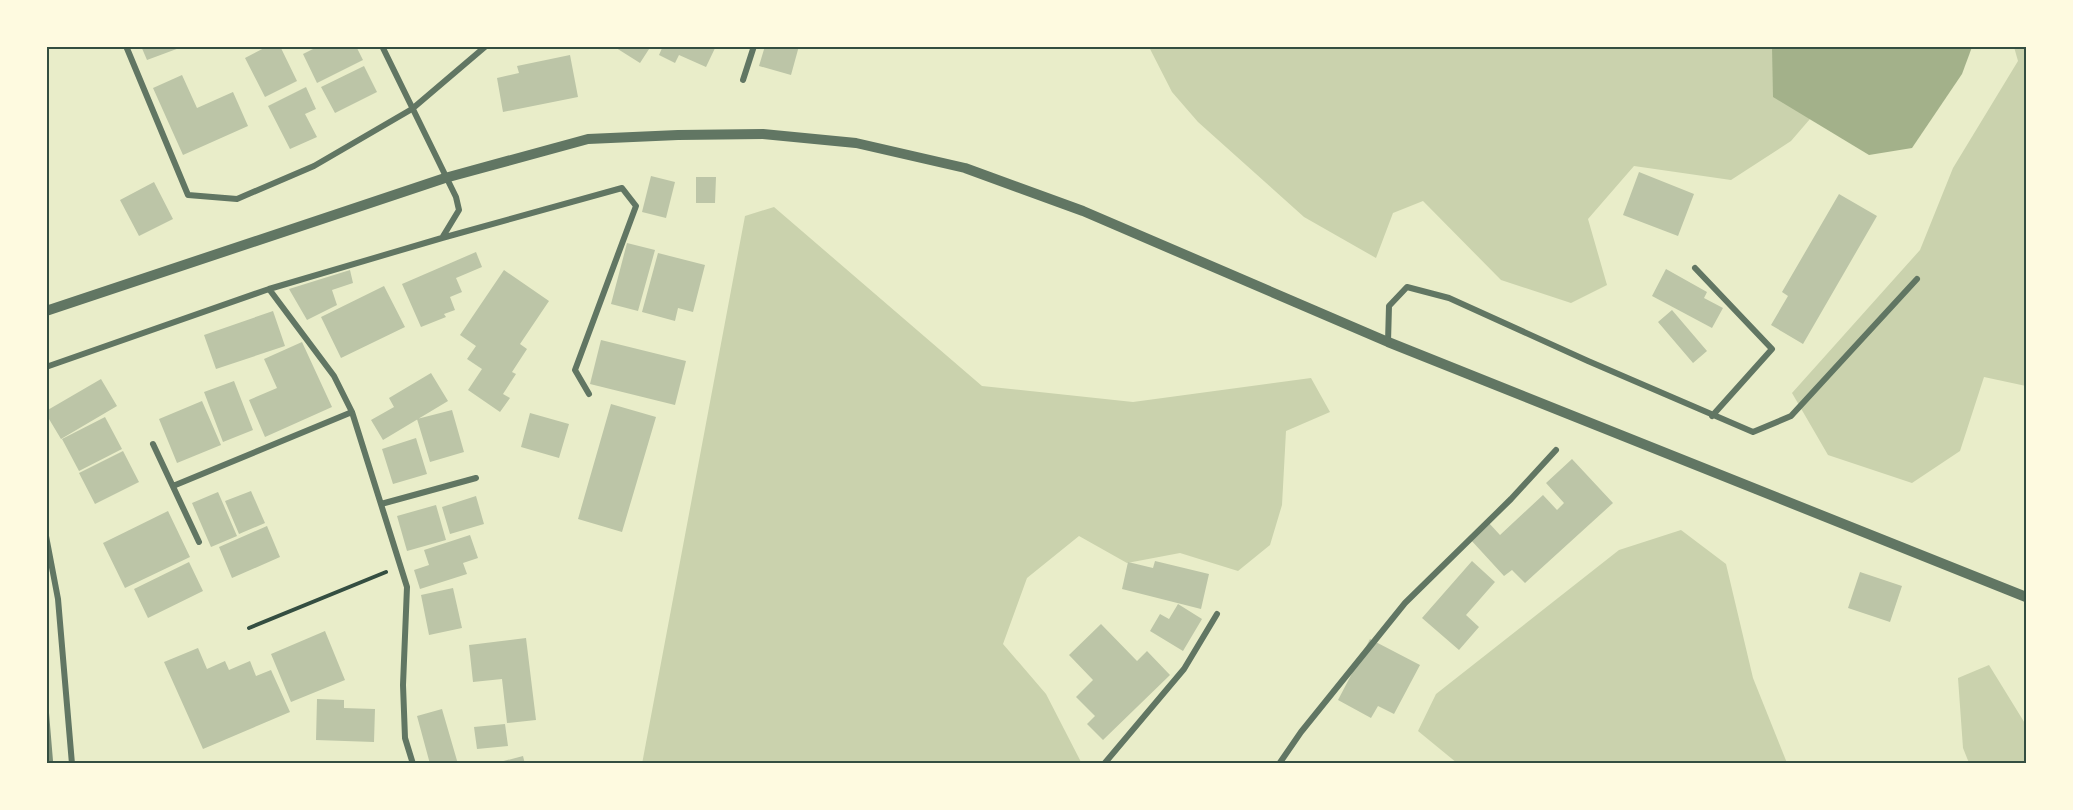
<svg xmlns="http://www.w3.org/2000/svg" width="2073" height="810" viewBox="0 0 2073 810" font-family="'Source Sans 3',sans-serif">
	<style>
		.green { fill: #cad2ad }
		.water { fill: #a3b18a }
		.building { fill: #bcc5a7 }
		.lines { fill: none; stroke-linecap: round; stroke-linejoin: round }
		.path { stroke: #344e41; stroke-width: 4 }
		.minor { stroke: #617663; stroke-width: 6 }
		.tertiary { stroke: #617663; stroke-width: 10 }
		.rail { stroke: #7c8e77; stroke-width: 4.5 }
		.neatline { fill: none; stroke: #344e41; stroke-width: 2 }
	</style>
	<rect width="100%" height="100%" fill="#e9edc9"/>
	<!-- green -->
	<path class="green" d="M 1149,47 L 1872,47 L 1791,141 L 1731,180 L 1634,166 L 1588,219 L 1607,285 L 1571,303 L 1501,280 L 1423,201 L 1393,213 L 1376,258 L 1304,217 L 1198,122 L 1172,92 Z
		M 2014,47 L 2026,47 L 2026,386 L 1984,377 L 1960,451 L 1912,483 L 1828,455 L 1792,393 L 1920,250 L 1953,168 L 2018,61 Z
		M 774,207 L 982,386 L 1133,402 L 1311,378 L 1330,412 L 1286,431 L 1282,505 L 1270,545 L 1238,571 L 1180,553 L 1127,563 L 1079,536 L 1027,578 L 1003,644 L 1046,694 L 1081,762 L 1078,764 L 642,764 L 745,216 Z
		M 1681,530 L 1726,564 L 1753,678 L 1787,763 L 1457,763 L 1418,731 L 1436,694 L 1619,550 Z
		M 1989,665 L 2026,725 L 2026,763 L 1969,763 L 1963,748 L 1958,678 Z"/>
	<!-- water -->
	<path class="water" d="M 1772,47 L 1772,46 L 1972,47 L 1962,74 L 1912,148 L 1869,155 L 1773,97 Z"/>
	<!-- building -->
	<path class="building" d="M 141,46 L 182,46 L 182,47 L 147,60 Z
		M 268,46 L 280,46 L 297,81 L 265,97 L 245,58 Z
		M 319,46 L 356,46 L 363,60 L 317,83 L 303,54 Z
		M 613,46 L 651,46 L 640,63 Z
		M 663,46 L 716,46 L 706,67 L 679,55 L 675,63 L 659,55 Z
		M 765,46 L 799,46 L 791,75 L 759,66 Z
		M 570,55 L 578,97 L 503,112 L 497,78 L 519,73 L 517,66 Z
		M 364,66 L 377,92 L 335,113 L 321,87 Z
		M 182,75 L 197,108 L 233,92 L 248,126 L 183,155 L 153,88 Z
		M 306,87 L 316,109 L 305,114 L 317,137 L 290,149 L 268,106 Z
		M 1639,172 L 1694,194 L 1678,236 L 1623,215 Z
		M 651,176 L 675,182 L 666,218 L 642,212 Z
		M 696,177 L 716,177 L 715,203 L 696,203 Z
		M 154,182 L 173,219 L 139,236 L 120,200 Z
		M 1839,194 L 1877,216 L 1803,344 L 1771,325 L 1788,296 L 1782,292 Z
		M 627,243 L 655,250 L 638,311 L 611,304 Z
		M 476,252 L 482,267 L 456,278 L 462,292 L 450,297 L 455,310 L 444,314 L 446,317 L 421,327 L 402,284 Z
		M 658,253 L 705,265 L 693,312 L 678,308 L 675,321 L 642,312 Z
		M 1666,269 L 1707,292 L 1704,298 L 1723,308 L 1712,328 L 1652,296 Z
		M 350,270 L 353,283 L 332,290 L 337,305 L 307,320 L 289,289 Z
		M 504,270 L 549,301 L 520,344 L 527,349 L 512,372 L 516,374 L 503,394 L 510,398 L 500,412 L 468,390 L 482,369 L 467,359 L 476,346 L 460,335 Z
		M 384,286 L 405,327 L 341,358 L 321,317 Z
		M 1672,310 L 1707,351 L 1693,363 L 1658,322 Z
		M 273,311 L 285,346 L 216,369 L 204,335 Z
		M 601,340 L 686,361 L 675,405 L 590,384 Z
		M 302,342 L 332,407 L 265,437 L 249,400 L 277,388 L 264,359 Z
		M 431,373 L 448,401 L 383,440 L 371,420 L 394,407 L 389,398 Z
		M 101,379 L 117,406 L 61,439 L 46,414 L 46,411 Z
		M 234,381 L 253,430 L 223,442 L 204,392 Z
		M 202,401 L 221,445 L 177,463 L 159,419 Z
		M 611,404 L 656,417 L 622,532 L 578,519 Z
		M 452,410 L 464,452 L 430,462 L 417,419 Z
		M 530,413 L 569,424 L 559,458 L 521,447 Z
		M 105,417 L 122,449 L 79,471 L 62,439 Z
		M 416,438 L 427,474 L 393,484 L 382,449 Z
		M 123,451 L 139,482 L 95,504 L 79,473 Z
		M 1572,459 L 1613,503 L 1525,583 L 1512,570 L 1504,576 L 1470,539 L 1488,522 L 1500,535 L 1543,495 L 1557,510 L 1564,503 L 1546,483 Z
		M 251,491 L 265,523 L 239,534 L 225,501 Z
		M 218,492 L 237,536 L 211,547 L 192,503 Z
		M 476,496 L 484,524 L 450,534 L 442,507 Z
		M 436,505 L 446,540 L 407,551 L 397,516 Z
		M 168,511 L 190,557 L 125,588 L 103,543 Z
		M 267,526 L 280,557 L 232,578 L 219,547 Z
		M 470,535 L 478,558 L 463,563 L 467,574 L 420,589 L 414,570 L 429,565 L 424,550 Z
		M 1155,561 L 1209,574 L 1201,609 L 1122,589 L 1128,562 L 1153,568 Z
		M 1472,561 L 1495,582 L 1466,615 L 1479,627 L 1459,650 L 1422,618 Z
		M 189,562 L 203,591 L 148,618 L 134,589 Z
		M 1860,572 L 1902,586 L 1890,622 L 1848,608 Z
		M 453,588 L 462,628 L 429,635 L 421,595 Z
		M 1178,604 L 1202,619 L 1183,651 L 1150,631 L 1160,614 L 1169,619 Z
		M 1101,624 L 1137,661 L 1147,651 L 1170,675 L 1103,740 L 1087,724 L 1095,716 L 1076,697 L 1093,680 L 1069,655 Z
		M 325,631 L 345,680 L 291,702 L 271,654 Z
		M 526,638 L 536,720 L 507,723 L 502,679 L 473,682 L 469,645 Z
		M 1370,639 L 1420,665 L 1394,714 L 1378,706 L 1371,718 L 1338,700 Z
		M 198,648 L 207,669 L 225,661 L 229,670 L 250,661 L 256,676 L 271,670 L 290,712 L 203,749 L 164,662 Z
		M 317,699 L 344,700 L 344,708 L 375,709 L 374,742 L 316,740 Z
		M 442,709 L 458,764 L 430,764 L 417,716 Z
		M 505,724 L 508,746 L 477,749 L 474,727 Z
		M 523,756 L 525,764 L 496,764 L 496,763 Z"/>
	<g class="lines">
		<!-- path -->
		<path class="path" d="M 249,628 L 386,572"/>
		<!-- minor -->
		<path class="minor" d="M 126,46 L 188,195 L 237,199 L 314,166 L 412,109 L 486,46
			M 743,80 L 754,46
			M 442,238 L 622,188 L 636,206 L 575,370 L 589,394
			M 1695,268 L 1772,349 L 1712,416
			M 269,289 L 334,376 L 352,412 L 407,587 L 403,685 L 405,738 L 413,764
			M 1388,342 L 1389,306 L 1407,287 L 1449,298 L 1588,361 L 1753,432 L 1791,416 L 1917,279
			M 46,367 L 269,289 L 442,238 L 459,210 L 456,197 L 382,46
			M 153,444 L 199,542
			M 173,486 L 352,412
			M 381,504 L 476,478
			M 46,536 L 58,599 L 72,764
			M 1104,764 L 1184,669 L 1217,614
			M 1279,764 L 1301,732 L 1405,603 L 1511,499 L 1556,450"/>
		<!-- tertiary -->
		<path class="tertiary" d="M 46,311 L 445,178 L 588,139 L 678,135 L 763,134 L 856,143 L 965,168 L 1083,211 L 1388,342 L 2026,597"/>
		<!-- rail -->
		<path class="rail" d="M 46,704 L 51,764"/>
	</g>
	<!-- border -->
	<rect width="2073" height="810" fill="none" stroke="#fefae0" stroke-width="96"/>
	<rect x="48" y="48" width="1977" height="714" class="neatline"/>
</svg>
